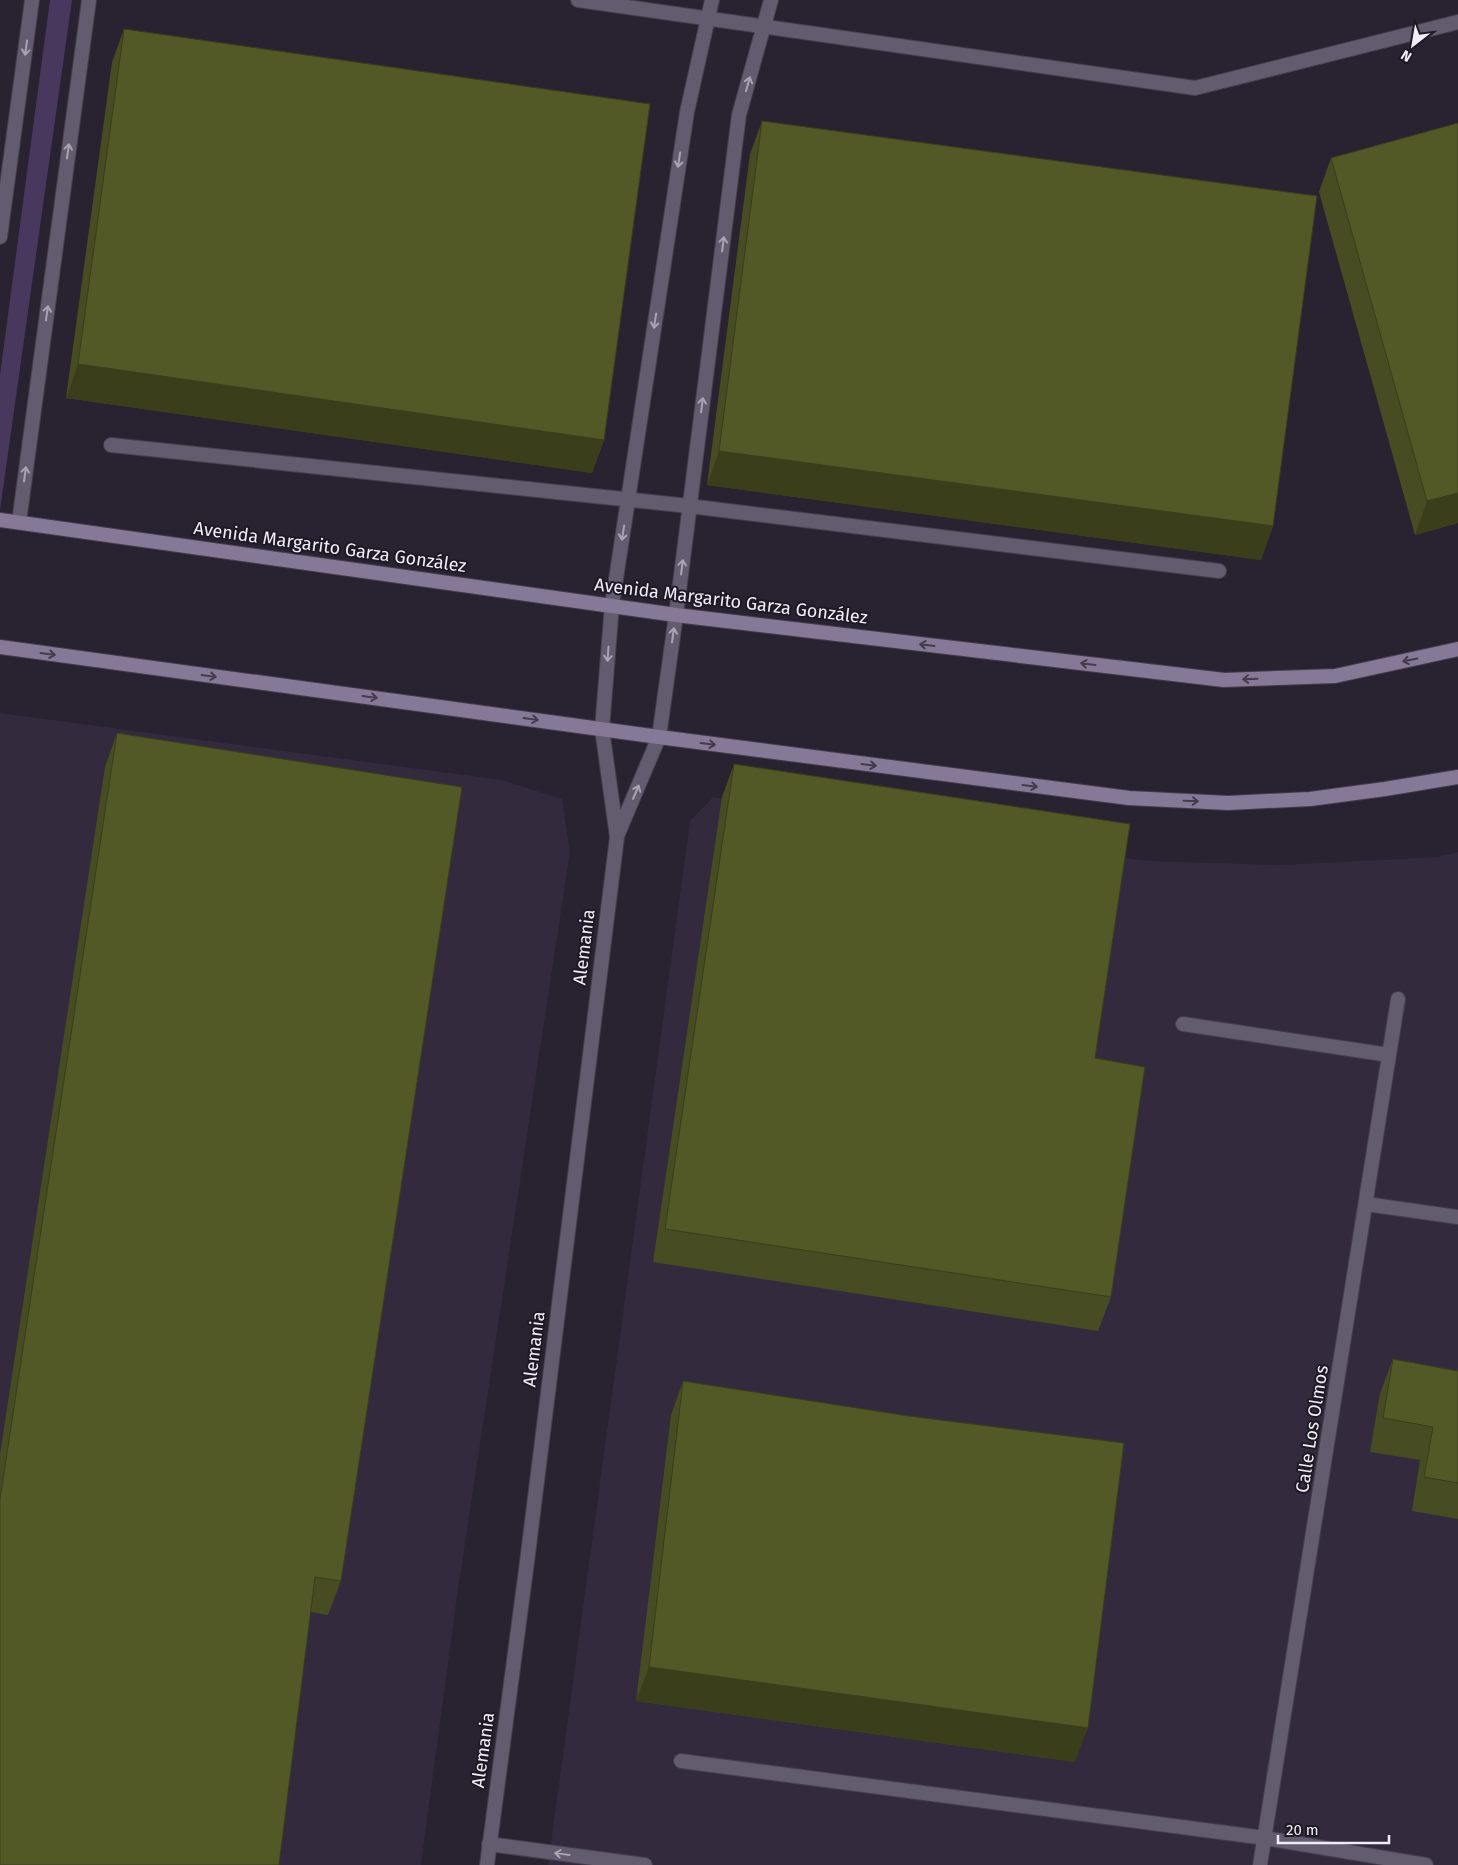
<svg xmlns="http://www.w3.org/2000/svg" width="1458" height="1865" viewBox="0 0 1458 1865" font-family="'Fira Sans',sans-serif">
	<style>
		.built { fill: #332a3d }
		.green { fill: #49385d }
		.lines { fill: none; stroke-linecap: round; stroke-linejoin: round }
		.service-casing { stroke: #453e4c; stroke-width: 16 }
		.minor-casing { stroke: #453e4c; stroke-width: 16 }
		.secondary-casing { stroke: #453e4c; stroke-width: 16 }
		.service { stroke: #635b6e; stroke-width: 14 }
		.minor { stroke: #635b6e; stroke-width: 14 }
		.secondary { stroke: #867997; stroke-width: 14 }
		.wall { fill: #474c22 }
		.shaded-wall { fill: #3a3e1b }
		.building { fill: #535827; stroke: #3a3e1b }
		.oneway { stroke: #aaa4b2 }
		.oneway2 { stroke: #433b4e }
		.labels { text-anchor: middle; stroke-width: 4; stroke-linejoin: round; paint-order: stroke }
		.street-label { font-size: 18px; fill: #f1edf6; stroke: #1f1926 }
	</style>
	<rect width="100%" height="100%" fill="#292230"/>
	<!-- built -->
	<path class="built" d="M 0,713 L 502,780 L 562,799 L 570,852 L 457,1596 L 421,1865 L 0,1865 Z
		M 713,797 L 1147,861 L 1282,865 L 1438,857 L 1458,852 L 1458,1865 L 548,1865 L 690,821 Z"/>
	<!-- green -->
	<path class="green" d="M 50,0 L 72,0 L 0,510 L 0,375 Z"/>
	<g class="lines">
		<!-- service casing -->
		<g class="service-casing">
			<path id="service" d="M 578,0 L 1195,88 L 1458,22
				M 111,445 L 689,506 L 1219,571
				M 612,605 L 687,112 L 712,0
				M 676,615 L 739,115 L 771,0
				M 1183,1024 L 1389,1055
				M 1366,1204 L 1458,1217
				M 681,1761 L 1265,1838 L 1426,1865
				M 489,1844 L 645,1865
				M 1260,1865 L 1398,999"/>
		</g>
		<!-- minor casing -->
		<g class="minor-casing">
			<path id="minor" d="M 0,237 L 32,0
				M 19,522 L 89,0
				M 617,836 L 659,737 L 676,615
				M 487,1865 L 527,1562 L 617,837 L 602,729 L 612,605"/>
		</g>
		<!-- secondary casing -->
		<g class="secondary-casing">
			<path id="secondary" d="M 0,520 L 676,615 L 1224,680 L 1335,676 L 1458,649
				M 0,647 L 659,737 L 1129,798 L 1228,803 L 1310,799 L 1385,789 L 1458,777"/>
		</g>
		<!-- service -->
		<use href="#service" class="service"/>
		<!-- minor -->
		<use href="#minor" class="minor"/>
		<!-- secondary -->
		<use href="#secondary" class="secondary"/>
	</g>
	<!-- wall -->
	<path class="wall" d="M 124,29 L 604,440 L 592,473 L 66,398 L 112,62 Z
		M 762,121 L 1273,526 L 1261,560 L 707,485 L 750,154 Z
		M 1458,123 L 1458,523 L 1415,535 L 1319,192 L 1331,158 Z
		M 117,733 L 341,1581 L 328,1615 L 311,1612 L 0,1865 L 0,1454 L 105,767 Z
		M 734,764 L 1095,1058 L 1111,1297 L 1098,1331 L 653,1262 L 722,797 Z
		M 1393,1359 L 1458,1371 L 1458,1519 L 1412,1511 L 1420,1460 L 1370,1452 L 1380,1393 Z
		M 683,1381 L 1075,1762 L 636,1701 L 671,1415 Z"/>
	<!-- shaded-wall -->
	<path class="shaded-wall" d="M 78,364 L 604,440 L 592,473 L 66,398 Z
		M 719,451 L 1273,526 L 1261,560 L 707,485 Z
		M 1458,493 L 1458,523 L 1415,535 L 1427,501 Z
		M 649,1667 L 1088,1728 L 1075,1762 L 636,1701 Z"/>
	<!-- building -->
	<path class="building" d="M 124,29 L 650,104 L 604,440 L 78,364 Z
		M 762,121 L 1317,196 L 1273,526 L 719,451 Z
		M 1458,123 L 1458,493 L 1427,501 L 1331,158 Z
		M 117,733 L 462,787 L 341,1581 L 315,1577 L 279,1865 L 0,1865 L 0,1499 Z
		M 734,764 L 1130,824 L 1095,1058 L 1145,1067 L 1111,1297 L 665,1229 Z
		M 1393,1359 L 1458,1371 L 1458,1483 L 1424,1477 L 1433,1427 L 1383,1418 Z
		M 683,1381 L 909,1416 L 1124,1443 L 1088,1728 L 649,1667 Z"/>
	<!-- one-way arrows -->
	<defs><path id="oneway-shaft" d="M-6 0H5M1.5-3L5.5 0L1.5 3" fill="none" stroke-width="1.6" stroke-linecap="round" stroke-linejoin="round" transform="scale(1.25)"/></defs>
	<g class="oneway">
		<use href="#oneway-shaft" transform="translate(26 48) rotate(98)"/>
		<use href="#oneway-shaft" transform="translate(748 84) rotate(-74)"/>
		<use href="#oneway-shaft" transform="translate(68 151) rotate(-82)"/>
		<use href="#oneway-shaft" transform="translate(679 160) rotate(99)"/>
		<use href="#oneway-shaft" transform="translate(723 244) rotate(-83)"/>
		<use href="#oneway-shaft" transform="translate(47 313) rotate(-82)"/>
		<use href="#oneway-shaft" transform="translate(655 321) rotate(99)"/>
		<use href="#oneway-shaft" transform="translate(702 405) rotate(-83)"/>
		<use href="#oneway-shaft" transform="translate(25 474) rotate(-82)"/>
		<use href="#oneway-shaft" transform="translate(623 533) rotate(99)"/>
		<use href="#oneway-shaft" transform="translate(682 567) rotate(-83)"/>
		<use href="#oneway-shaft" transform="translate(673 635) rotate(-82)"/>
		<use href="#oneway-shaft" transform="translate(608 654) rotate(94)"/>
		<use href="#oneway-shaft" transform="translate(636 792) rotate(-67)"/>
		<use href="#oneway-shaft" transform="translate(562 1854) rotate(-172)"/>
	</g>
	<g class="oneway2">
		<use href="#oneway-shaft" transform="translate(927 645) rotate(-173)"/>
		<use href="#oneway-shaft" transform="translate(48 654) rotate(8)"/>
		<use href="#oneway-shaft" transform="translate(1410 660) rotate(168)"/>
		<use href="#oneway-shaft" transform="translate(1088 664) rotate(-173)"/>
		<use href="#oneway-shaft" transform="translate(209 676) rotate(8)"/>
		<use href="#oneway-shaft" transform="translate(1250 679) rotate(178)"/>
		<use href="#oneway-shaft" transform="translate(370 697) rotate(8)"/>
		<use href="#oneway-shaft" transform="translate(531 719) rotate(8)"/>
		<use href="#oneway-shaft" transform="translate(708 744) rotate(7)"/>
		<use href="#oneway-shaft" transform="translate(869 765) rotate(7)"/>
		<use href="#oneway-shaft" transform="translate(1030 786) rotate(7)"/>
		<use href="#oneway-shaft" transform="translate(1191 801) rotate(2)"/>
	</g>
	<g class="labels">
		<!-- street labels -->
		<g class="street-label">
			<text transform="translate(330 547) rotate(8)" y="6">Avenida Margarito Garza González</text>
			<text transform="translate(731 601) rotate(7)" y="6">Avenida Margarito Garza González</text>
			<text transform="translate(584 947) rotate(-83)" y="6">Alemania</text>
			<text transform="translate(534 1349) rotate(-83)" y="6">Alemania</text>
			<text transform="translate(1312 1429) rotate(-81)" y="6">Calle Los Olmos</text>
			<text transform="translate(483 1750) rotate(-82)" y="6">Alemania</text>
		</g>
	</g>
	<!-- north arrow -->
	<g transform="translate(1413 45) rotate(211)" stroke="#1f1926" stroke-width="4" paint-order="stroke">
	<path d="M0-4L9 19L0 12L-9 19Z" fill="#f1edf6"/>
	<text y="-8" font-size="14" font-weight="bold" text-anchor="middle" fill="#f1edf6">N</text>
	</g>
	<!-- scale -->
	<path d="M1278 1835v8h111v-8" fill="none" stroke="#f1edf6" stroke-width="2.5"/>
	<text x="1286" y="1835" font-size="15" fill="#f1edf6" stroke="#1f1926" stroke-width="4" paint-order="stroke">20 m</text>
</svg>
